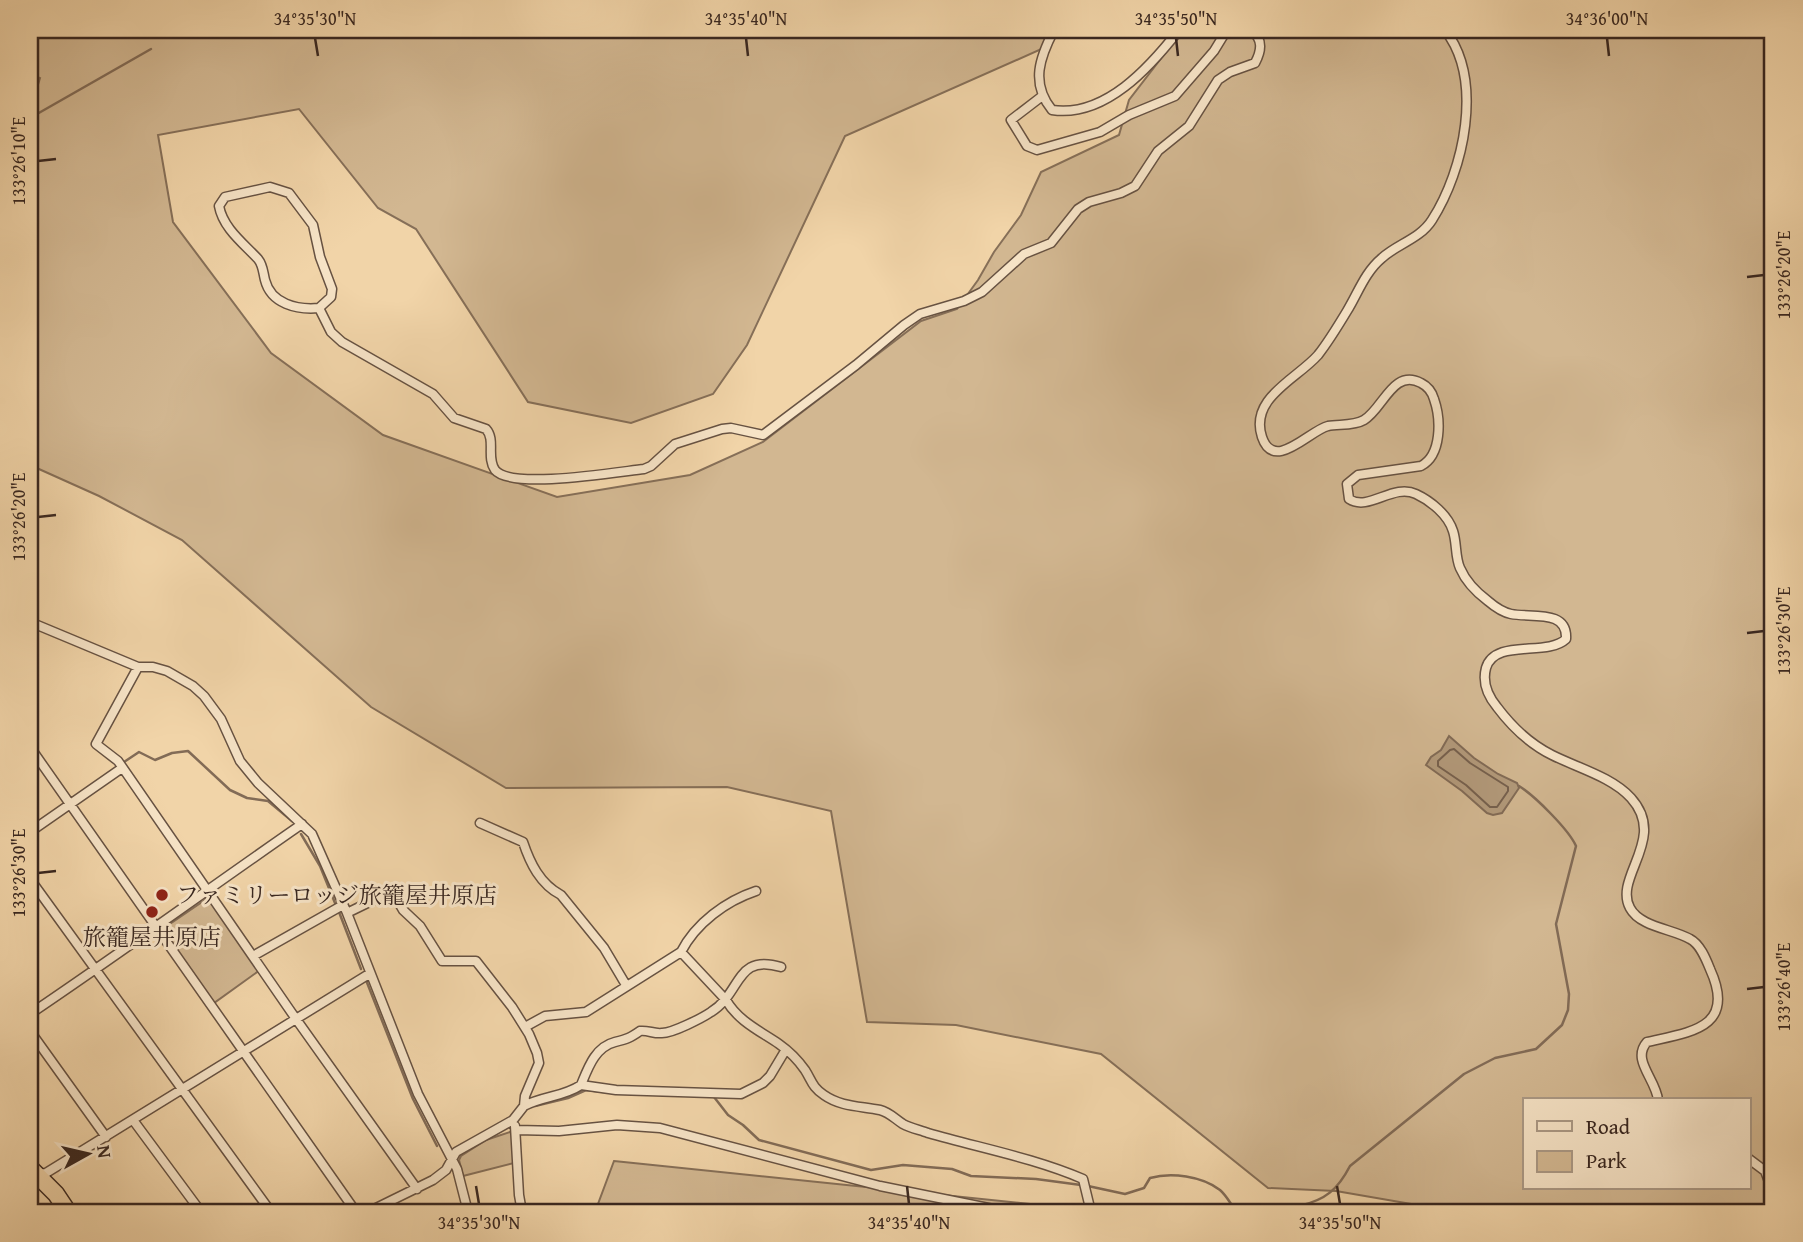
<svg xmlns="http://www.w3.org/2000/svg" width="1803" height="1242" viewBox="0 0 1803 1242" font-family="'Gentium Book Plus','Noto Serif JP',serif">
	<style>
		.green { fill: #d2b791; stroke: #866f58; stroke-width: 2; fill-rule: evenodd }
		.water { fill: #b2997a; stroke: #826b56; stroke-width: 2 }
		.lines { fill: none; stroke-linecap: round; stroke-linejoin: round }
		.shore { stroke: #76604d; stroke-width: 2 }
		.stream { stroke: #826b56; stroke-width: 2.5 }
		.street-casing { stroke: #675242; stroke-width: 11 }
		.highway-casing { stroke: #392720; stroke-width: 19 }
		.street { stroke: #f6e3c6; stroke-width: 8 }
		.highway { stroke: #f1d4a8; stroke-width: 16 }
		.ticks { fill: none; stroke: #392720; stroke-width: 2.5 }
		.poi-dot { fill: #8f2418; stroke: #f6e3c6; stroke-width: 2.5 }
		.labels { text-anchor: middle; stroke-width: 6; stroke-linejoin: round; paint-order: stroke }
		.poi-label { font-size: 23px; fill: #392720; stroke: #f6e3c6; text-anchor: start }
		.neatline { fill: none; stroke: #392720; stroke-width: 2.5 }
		.ticks-label { font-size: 18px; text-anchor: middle; fill: #392720 }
	</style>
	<rect width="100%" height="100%" fill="#f1d4a8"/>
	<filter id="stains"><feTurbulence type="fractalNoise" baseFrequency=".00286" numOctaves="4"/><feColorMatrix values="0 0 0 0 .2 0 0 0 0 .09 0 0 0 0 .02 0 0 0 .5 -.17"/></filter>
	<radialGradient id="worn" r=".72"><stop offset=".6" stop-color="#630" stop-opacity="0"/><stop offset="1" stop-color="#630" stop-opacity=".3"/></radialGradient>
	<!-- green -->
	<path class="green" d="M 30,30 L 1059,30 L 1046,47 L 845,136 L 747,345 L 713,394 L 631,423 L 528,402 L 416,229 L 378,208 L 299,109 L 158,135 L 173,222 L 271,353 L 383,435 L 557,497 L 690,475 L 763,442 L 921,321 L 957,309 L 978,280 L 994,252 L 1021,215 L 1041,172 L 1119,135 L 1129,100 L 1183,30 L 1773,30 L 1773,1212 L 1434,1212 L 1417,1205 L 1336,1191 L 1268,1188 L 1101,1054 L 956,1025 L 867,1022 L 831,811 L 727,787 L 506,788 L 371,707 L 182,540 L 99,496 L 30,465 L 30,111 L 40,78 L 30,74 ZM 1525,1100 L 1749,1100 L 1749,1188 L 1525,1188 Z
		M 205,900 L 210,901 L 260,970 L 214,1003 L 165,934 L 164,928 Z
		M 513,1131 L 514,1163 L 463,1176 L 459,1160 L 461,1156 L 486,1140 Z
		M 614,1161 L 1059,1207 L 1076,1212 L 595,1212 Z"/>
	<!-- water -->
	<path class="water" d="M 1449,736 L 1474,758 L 1498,774 L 1517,783 L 1519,788 L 1502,813 L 1493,815 L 1487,813 L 1462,791 L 1426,765 L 1431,757 L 1441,750 Z"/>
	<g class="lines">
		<!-- shore -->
		<path class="shore" d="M 1454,749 L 1470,763 L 1508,787 L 1508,791 L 1497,807 L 1490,807 L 1466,785 L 1438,766 L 1438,761 L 1450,750 Z"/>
		<!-- stream -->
		<path class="stream" d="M 30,118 L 151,49
			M 124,762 L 139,752 L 155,760 L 172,753 L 188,751 L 230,790 L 247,798 L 268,801 L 292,821
			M 301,834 L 320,866 L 335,903
			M 339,912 L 361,969
			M 366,980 L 413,1099 L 437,1146
			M 714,1097 L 728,1115 L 743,1125 L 759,1140 L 871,1170 L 903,1165 L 952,1169 L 971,1176 L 1036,1179 L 1081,1185
			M 535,1106 L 568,1098 L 586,1090 L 612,1093
			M 1088,1186 L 1125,1194 L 1144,1188 L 1150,1178 C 1171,1172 1202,1176 1220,1190 C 1227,1196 1231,1205 1237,1212
			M 1278,1212 C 1285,1207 1291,1208 1299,1206 C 1326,1200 1338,1189 1350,1166 L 1464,1074 L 1495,1058 L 1536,1049 L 1562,1025 L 1568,1010 L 1569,994 L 1556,924 L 1576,846 C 1569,830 1535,796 1519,786"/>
		<!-- street casing -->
		<g class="street-casing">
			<path id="street" d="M 1054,30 C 1040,57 1030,83 1052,110 C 1105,118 1150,67 1179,30
				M 1445,30 C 1484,80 1464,170 1432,220 C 1420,239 1397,244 1382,258 C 1365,272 1358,293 1347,311 C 1338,326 1329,341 1318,355 C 1297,379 1249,398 1262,437 C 1274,473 1310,430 1328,426 C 1339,424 1354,426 1364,420 C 1383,409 1393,368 1421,383 C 1427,386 1432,392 1434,399 C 1441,419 1442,455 1421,466 L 1358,475 L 1347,484 L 1349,499 C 1369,512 1393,483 1416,494 C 1431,501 1448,515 1453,531 C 1457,543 1455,557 1460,568 C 1466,582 1476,592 1488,601 C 1495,607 1502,612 1511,614 C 1531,618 1568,609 1566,639 C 1547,657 1495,638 1486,668 C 1482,683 1488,696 1497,707 C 1512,727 1530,744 1552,755 C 1578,768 1612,777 1631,798 C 1668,839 1613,877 1630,908 C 1640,927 1673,929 1690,939 C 1700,944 1706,959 1710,969 C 1737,1028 1691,1032 1647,1042 C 1631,1060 1656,1079 1658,1100
				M 1041,97 L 1011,120 L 1027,146 L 1037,150 L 1100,132 L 1129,115 L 1175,96 L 1214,51 L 1225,33 L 1230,30
				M 270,187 L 289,193 L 313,225 L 320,257 L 332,289 L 331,297 L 319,308 C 297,310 271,304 265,280 C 263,272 263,265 258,259 C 243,243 223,228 219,206 L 225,197 Z
				M 319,308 L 331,332 L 342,342 L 433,394 L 454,418 L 486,429 C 496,440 486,457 495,470 C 511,490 617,472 644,469 L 651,466 L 675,444 L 722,429 L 731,428 L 763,435 L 856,365 L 904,325 L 920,314 L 964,301 L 982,292 L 1024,254 L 1051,243 L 1078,209 L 1089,202 L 1121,193 L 1135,186 L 1158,151 L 1189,126 L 1218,80 L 1230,72 L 1255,63 C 1262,50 1263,39 1251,30
				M 30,622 L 138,667 L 153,667 L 167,671 L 193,686 L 204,696 L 221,719 L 240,761 L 258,783 L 312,834 L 347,913 L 418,1094 L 457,1169 L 468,1212
				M 138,667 L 96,744 L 118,761 L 296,1019 L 417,1189
				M 30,747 L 356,1212
				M 480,823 L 523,842 C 530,863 540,884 561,895 L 604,948 L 626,985
				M 30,832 L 122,768
				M 30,879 L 271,1212
				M 347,913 L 392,891 L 403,910 L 420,926 L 442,961 L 476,961 L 512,1007 L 529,1034 L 537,1053 L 539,1063 L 525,1096 L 524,1106 L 513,1120 L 456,1152 L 446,1170 L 433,1180 L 368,1212
				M 681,952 L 726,1000 C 738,1021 760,1031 779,1044 C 789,1051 798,1060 805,1070 C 812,1081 812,1087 824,1095 C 841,1107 861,1106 880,1110 C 889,1112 895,1119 903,1124 C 910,1128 920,1130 928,1133 C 980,1148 1034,1158 1083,1179 L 1091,1212
				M 253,956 L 343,905
				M 30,1014 C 122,952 211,887 302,824
				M 525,1027 L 545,1016 L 586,1012 L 681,952 C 696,923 726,901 756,891
				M 30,1031 L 106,1137
				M 581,1085 C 588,1068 595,1047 615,1042 C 627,1039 630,1038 640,1031 C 648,1030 654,1034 662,1033 C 673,1033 702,1018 711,1012 C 742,993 735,953 781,967
				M 524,1106 C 543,1096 563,1097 581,1085 L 616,1090 L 741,1094 L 763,1083 L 770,1076 L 785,1051
				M 133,1120 L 201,1212
				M 515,1126 L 519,1195 L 522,1212
				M 517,1130 L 559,1131 L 617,1125 L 660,1128 L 880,1186 L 1008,1212
				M 1749,1159 L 1765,1171 L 1773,1192
				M 38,1174 L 46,1173 L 369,974
				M 1108,1212 L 1148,1212"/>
		</g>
		<!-- highway casing -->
		<g class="highway-casing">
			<path id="highway" d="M 30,1168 L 56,1194 L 68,1212"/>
		</g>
		<!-- street -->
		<use href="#street" class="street"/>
		<!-- highway -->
		<use href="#highway" class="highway"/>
	</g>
	<!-- ticks -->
	<path class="ticks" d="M 315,38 L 318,56M 746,38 L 748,56M 1176,38 L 1178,56M 1607,38 L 1609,56M 38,161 L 56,159M 1747,277 L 1764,275M 38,517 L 56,515M 1747,633 L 1764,631M 38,873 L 56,871M 1747,989 L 1764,987M 476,1186 L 479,1204M 907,1186 L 909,1204M 1337,1186 L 1340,1204"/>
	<!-- markers -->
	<g class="poi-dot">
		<circle cx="162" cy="895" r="7"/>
		<circle cx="152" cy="912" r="7"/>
	</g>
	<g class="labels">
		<!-- poi labels -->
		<g class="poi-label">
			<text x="176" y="903">ファミリーロッジ旅籠屋井原店</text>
			<text x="152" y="945" text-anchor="middle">旅籠屋井原店</text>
		</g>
	</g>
	<!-- margin -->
	<rect width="1803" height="1242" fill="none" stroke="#f1d4a8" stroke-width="77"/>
	<!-- legend -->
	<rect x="1523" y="1098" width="228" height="91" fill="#f6e3c6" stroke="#aa9884" stroke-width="2"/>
	<rect x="1537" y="1121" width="35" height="10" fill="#f6e3c6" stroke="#aa9884" stroke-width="2"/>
	<text x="1586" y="1134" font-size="21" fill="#392720">Road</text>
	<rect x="1537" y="1151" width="35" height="21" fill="#d2b791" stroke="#aa9884" stroke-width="2"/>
	<text x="1586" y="1168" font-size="21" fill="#392720">Park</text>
	<!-- north arrow -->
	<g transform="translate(88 1154) rotate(82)" stroke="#f6e3c6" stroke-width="5" paint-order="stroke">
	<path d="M0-5L12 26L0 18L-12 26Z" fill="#392720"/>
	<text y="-10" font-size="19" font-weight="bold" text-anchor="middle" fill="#392720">N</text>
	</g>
	<rect x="38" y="38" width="1726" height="1166" class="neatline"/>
	<g class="ticks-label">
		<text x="315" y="25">34°35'30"N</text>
		<text x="746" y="25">34°35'40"N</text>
		<text x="1176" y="25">34°35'50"N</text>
		<text x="1607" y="25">34°36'00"N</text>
		<text transform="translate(19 161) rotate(-90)" y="6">133°26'10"E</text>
		<text transform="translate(1784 275) rotate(-90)" y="6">133°26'20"E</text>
		<text transform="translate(19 517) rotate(-90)" y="6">133°26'20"E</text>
		<text transform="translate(1784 631) rotate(-90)" y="6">133°26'30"E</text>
		<text transform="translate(19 873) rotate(-90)" y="6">133°26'30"E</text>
		<text transform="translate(1784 987) rotate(-90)" y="6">133°26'40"E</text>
		<text x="479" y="1229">34°35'30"N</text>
		<text x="909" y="1229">34°35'40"N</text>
		<text x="1340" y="1229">34°35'50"N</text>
	</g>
	<rect width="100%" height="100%" filter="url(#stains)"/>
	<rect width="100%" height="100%" fill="url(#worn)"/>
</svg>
